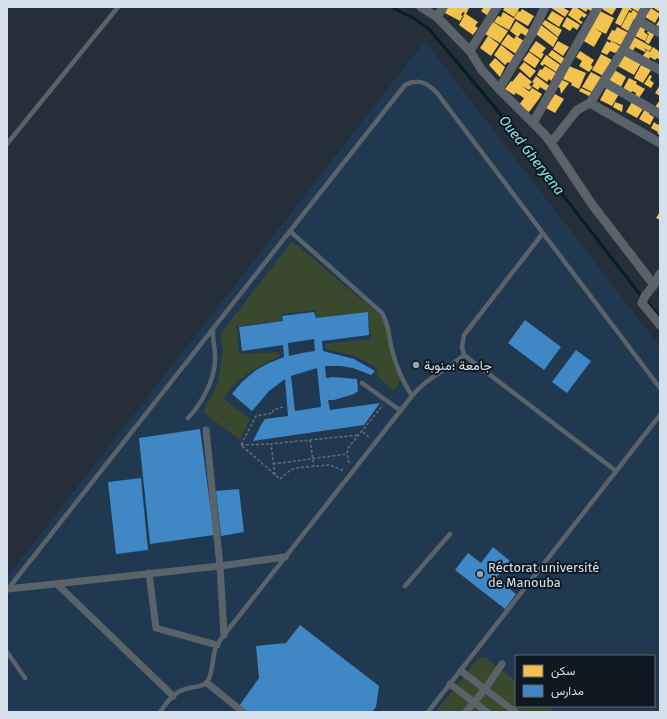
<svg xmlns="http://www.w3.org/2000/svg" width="667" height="719" viewBox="0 0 667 719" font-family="'Fira Sans',Vazirmatn,sans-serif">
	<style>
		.built { fill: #203950; fill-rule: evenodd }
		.green { fill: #39492e }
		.homes { fill: #f2c14e }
		.schools { fill: #3f88c5; fill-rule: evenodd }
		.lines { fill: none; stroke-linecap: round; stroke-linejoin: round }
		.stream { stroke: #052021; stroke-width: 3 }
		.path { stroke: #656d75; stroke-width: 1.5; stroke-dasharray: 3 2; stroke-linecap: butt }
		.service { stroke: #5a636a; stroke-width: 4.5 }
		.pedestrian { stroke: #5a636a; stroke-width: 7 }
		.minor { stroke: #5a636a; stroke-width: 9 }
		.poi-dot { fill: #96a3ae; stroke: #0e1820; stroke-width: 1.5 }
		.labels { text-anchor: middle; stroke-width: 4; stroke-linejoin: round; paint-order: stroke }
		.poi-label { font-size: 13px; fill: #d4e1ed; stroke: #0e1820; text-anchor: start }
		.water-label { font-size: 14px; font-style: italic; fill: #8be5e6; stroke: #0e1820 }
	</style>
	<rect width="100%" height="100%" fill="#242f3a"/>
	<!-- built -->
	<path class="built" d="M 425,41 L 660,347 L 660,712 L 7,712 L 7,577 ZM 516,656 L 654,656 L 654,706 L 516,706 Z"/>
	<!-- green -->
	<path class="green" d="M 292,241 L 382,317 L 389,335 L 401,379 L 394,391 L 377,376 L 377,368 L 355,356 L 326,349 L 325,344 L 371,339 L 368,312 L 316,318 L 315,310 L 281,314 L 281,321 L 237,326 L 239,354 L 278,352 L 280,356 C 259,367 235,377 224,399 L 250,419 L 240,440 L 203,412 L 218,383 L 223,350 L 220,335 Z
		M 482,657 L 486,658 L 516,681 L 516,706 L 548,706 L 555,712 L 435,712 L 478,659 Z"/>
	<!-- homes -->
	<path class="homes" d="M 448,7 L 467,7 L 469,8 L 466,14 L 478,22 L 475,26 L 478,28 L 473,35 L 459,25 L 464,16 L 463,15 L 465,13 L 463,12 L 461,15 L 463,16 L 460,21 L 445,13 Z
		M 484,7 L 491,7 L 492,9 L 488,16 L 481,11 Z
		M 505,7 L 520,7 L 514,17 L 503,10 Z
		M 550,7 L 562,7 L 569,11 L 565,17 Z
		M 573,7 L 576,7 L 587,15 L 584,18 L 582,16 L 579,20 L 583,22 L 581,24 L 568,15 Z
		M 578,7 L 596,7 L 592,12 L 588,9 L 586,12 Z
		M 603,7 L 617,7 L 612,15 L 602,9 Z
		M 623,7 L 628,7 L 632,9 L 631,11 L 629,10 L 621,26 L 615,23 Z
		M 630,7 L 641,7 L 638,12 Z
		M 652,7 L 660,7 L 660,12 Z
		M 651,8 L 660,14 L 655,23 L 645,17 Z
		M 522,9 L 534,16 L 528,26 L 514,18 L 518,11 L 520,12 Z
		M 598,10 L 614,18 L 606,34 L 589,26 Z
		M 633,10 L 639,14 L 635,20 L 634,19 L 628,31 L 621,27 L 629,12 L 631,13 Z
		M 552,11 L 564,18 L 559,27 L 547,19 Z
		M 503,12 L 515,19 L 509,30 L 494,22 L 498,16 L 501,17 Z
		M 567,17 L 580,25 L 577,30 L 573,27 L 570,31 L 562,26 Z
		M 660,19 L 660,27 L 656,25 Z
		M 545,20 L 562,30 L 558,37 L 542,24 Z
		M 516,21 L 529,30 L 526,36 L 521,33 L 518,37 L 510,31 Z
		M 493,22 L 508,31 L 500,43 L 485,34 Z
		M 541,25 L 558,38 L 553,47 L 536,34 Z
		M 641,25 L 646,28 L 644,32 L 648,35 L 645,41 L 635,36 Z
		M 590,26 L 602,33 L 594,47 L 582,40 Z
		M 617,27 L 629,33 L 623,46 L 607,39 L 612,30 L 615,31 Z
		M 649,29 L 655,33 L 649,44 L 645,42 L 649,34 L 647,33 Z
		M 508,34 L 514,39 L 516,36 L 524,41 L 516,54 L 501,44 Z
		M 488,36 L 499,44 L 491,56 L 480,48 Z
		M 634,37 L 652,47 L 650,51 L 643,48 L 646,50 L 645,52 L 635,47 L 633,51 L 628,48 Z
		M 536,41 L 546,48 L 542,53 L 544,54 L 541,59 L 529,51 Z
		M 558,41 L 569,47 L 563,56 L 553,49 Z
		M 607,41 L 610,43 L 611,41 L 622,47 L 619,53 L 616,52 L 615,53 L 610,51 L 607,55 L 601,52 Z
		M 501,45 L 516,57 L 511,64 L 508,62 L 505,65 L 494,55 Z
		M 653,47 L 660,52 L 660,60 L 657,58 L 655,60 L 650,57 L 648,61 L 642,57 L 647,50 L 650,52 Z
		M 552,50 L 565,59 L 561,64 L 548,55 Z
		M 580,51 L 594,60 L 591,65 L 593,67 L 589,72 L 579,66 L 582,61 L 576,57 Z
		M 529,52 L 540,60 L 535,68 L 523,60 Z
		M 623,53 L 641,63 L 634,75 L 616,65 Z
		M 601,54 L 612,60 L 614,56 L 616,57 L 605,77 L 592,70 Z
		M 546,55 L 560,65 L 556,72 L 544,64 L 543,66 L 540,64 Z
		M 495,58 L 505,67 L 500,77 L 489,65 Z
		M 524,62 L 536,71 L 530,78 L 519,68 Z
		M 641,65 L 651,70 L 643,83 L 634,78 Z
		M 545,66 L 556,73 L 551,81 L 549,79 L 547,82 L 537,75 L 540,69 L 542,70 Z
		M 569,66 L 586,73 L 579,89 L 571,85 L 572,83 L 563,79 Z
		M 613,69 L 626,77 L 621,87 L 607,79 Z
		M 520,72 L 532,82 L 529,85 L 532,87 L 529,90 L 522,86 L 539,99 L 529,112 L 519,105 L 524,98 L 516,93 L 514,95 L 505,89 L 511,81 L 517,86 L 512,82 Z
		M 591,72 L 604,79 L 594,93 L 582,87 Z
		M 650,75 L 652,76 L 650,80 L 654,83 L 651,88 L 644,84 Z
		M 536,76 L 551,87 L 548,92 L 540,87 L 538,90 L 532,86 L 534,83 L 532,82 Z
		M 629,78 L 637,82 L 636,84 L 645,89 L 639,98 L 635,96 L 636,93 L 632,91 L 631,93 L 623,89 Z
		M 560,79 L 569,83 L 561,94 L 560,88 L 556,86 Z
		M 660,85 L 660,96 L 655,93 Z
		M 607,87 L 619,94 L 612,106 L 600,100 Z
		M 532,88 L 542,94 L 539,99 L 529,92 Z
		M 581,88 L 592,93 L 591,97 L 579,91 Z
		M 555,94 L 564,99 L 555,113 L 546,108 Z
		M 660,100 L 660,109 L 655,107 Z
		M 615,102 L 623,105 L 622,112 L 613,107 Z
		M 632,102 L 641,106 L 640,108 L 643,109 L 637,118 L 626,112 Z
		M 645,109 L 650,111 L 649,114 L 654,117 L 650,125 L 639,119 Z
		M 654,122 L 658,125 L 660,122 L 660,135 L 657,133 L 658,132 L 651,128 Z
		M 660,212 L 660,220 L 656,218 Z"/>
	<!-- schools -->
	<path class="schools" d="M 314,312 L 316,318 L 368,312 L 369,335 L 322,341 L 323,351 L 354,359 L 375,371 L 371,375 L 353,368 L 341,366 L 325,366 L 326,378 L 333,377 L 357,379 L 358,391 L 354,394 L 334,400 L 328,400 L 330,410 L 380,403 L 364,425 L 253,441 L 261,425 L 265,419 L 288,416 L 285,379 L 269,391 L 252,411 L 232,394 L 241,383 L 256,370 L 269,363 L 284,357 L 283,345 L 242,351 L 239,327 L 283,321 L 282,316 ZM 314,339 L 315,351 L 302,353 L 289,356 L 288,343 ZM 317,368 L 321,407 L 295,411 L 291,376 Z
		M 525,320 L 561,347 L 544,370 L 508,343 Z
		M 576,350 L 591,361 L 567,393 L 552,382 Z
		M 200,429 L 214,535 L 150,544 L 139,438 Z
		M 141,478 L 148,550 L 116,554 L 108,482 Z
		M 239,489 L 244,532 L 221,536 L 216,491 Z
		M 493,547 L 510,561 L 496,578 L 516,594 L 505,609 L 455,570 L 468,553 L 481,563 Z
		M 300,625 L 379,686 L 376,707 L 372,712 L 247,712 L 239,706 L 259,678 L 256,646 L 286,643 Z"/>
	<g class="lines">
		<!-- stream -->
		<path class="stream" d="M 391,7 L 415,19 L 429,29 L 493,105 L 642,297
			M 646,301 L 660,317"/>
		<!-- path -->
		<path class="path" d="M 283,407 L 273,410 L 273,413 L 256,416 L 241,445 L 280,479 L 288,472 L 295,468 L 330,465 L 344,471
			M 363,432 L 370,438
			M 310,440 L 314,466
			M 241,445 L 271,444
			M 349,463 L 347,454 L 348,448 L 383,405
			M 273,464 L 347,454
			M 275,475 L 271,444 L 359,435"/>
		<!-- service -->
		<path class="service" d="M 7,144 L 118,7
			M 464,355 L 616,471
			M 362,383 L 401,411
			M 412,396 C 426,378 447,370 464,355 L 462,347 L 464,335 L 543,233
			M 188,418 C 202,403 214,381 215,361 C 216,350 212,340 213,329
			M 405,586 L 450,534
			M 8,589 L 405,85 C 418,78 428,83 437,93 L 660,388
			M 7,652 L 25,678
			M 160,712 C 166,704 173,693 183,690 C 191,686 200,688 207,683 C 213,672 212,661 215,650 C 217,644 220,640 224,635 L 412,396 C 403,382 396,366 392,350 C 388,335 390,327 382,313 L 291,232
			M 428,712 L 660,415"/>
		<!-- pedestrian -->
		<path class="pedestrian" d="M 206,430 L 220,566 L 224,635
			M 149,573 L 156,628 L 217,645
			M 57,584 L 173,696
			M 8,589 L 220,566 L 285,557
			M 461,671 L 515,712
			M 207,683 L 243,712
			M 450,684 L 487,712
			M 466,712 L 485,689 L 502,664"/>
		<!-- minor -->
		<path class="minor" d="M 421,7 L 437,17 L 470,51 L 481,69 L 499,89 L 545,135 L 551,143 L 591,203 L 654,285 L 645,296 L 642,303 L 660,325
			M 437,17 L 443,7
			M 639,21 L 660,33
			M 623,50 L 660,70
			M 470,51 L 497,7
			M 604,82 L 660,114
			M 499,89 L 532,34 L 545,7
			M 590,103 L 660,143
			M 533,123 L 598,7
			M 551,143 L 577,110 L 590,103 L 623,50 L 646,7
			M 654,285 L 660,274"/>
	</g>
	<!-- markers -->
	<g class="poi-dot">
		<circle cx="416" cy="365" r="4"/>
		<circle cx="480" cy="574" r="4"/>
	</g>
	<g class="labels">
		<!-- poi labels -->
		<g class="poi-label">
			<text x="424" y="370">جامعة ؛منوبة</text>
			<text x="488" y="572">Réctorat université<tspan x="488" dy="15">de Manouba</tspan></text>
		</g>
		<!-- water labels -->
		<g class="water-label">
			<text transform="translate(532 155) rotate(52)" y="5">Oued Gheryena</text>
		</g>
	</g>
	<!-- border -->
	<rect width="667" height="719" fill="none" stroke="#d4e1ed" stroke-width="16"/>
	<!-- legend -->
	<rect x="515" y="655" width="140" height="52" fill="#0e1820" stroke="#5d6872"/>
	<rect x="523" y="665" width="20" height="12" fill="#f2c14e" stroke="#5d6872"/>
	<text x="551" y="675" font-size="12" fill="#d4e1ed">سكن</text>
	<rect x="523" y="685" width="20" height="12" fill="#3f88c5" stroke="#5d6872"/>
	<text x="551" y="695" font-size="12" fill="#d4e1ed">مدارس</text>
</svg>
